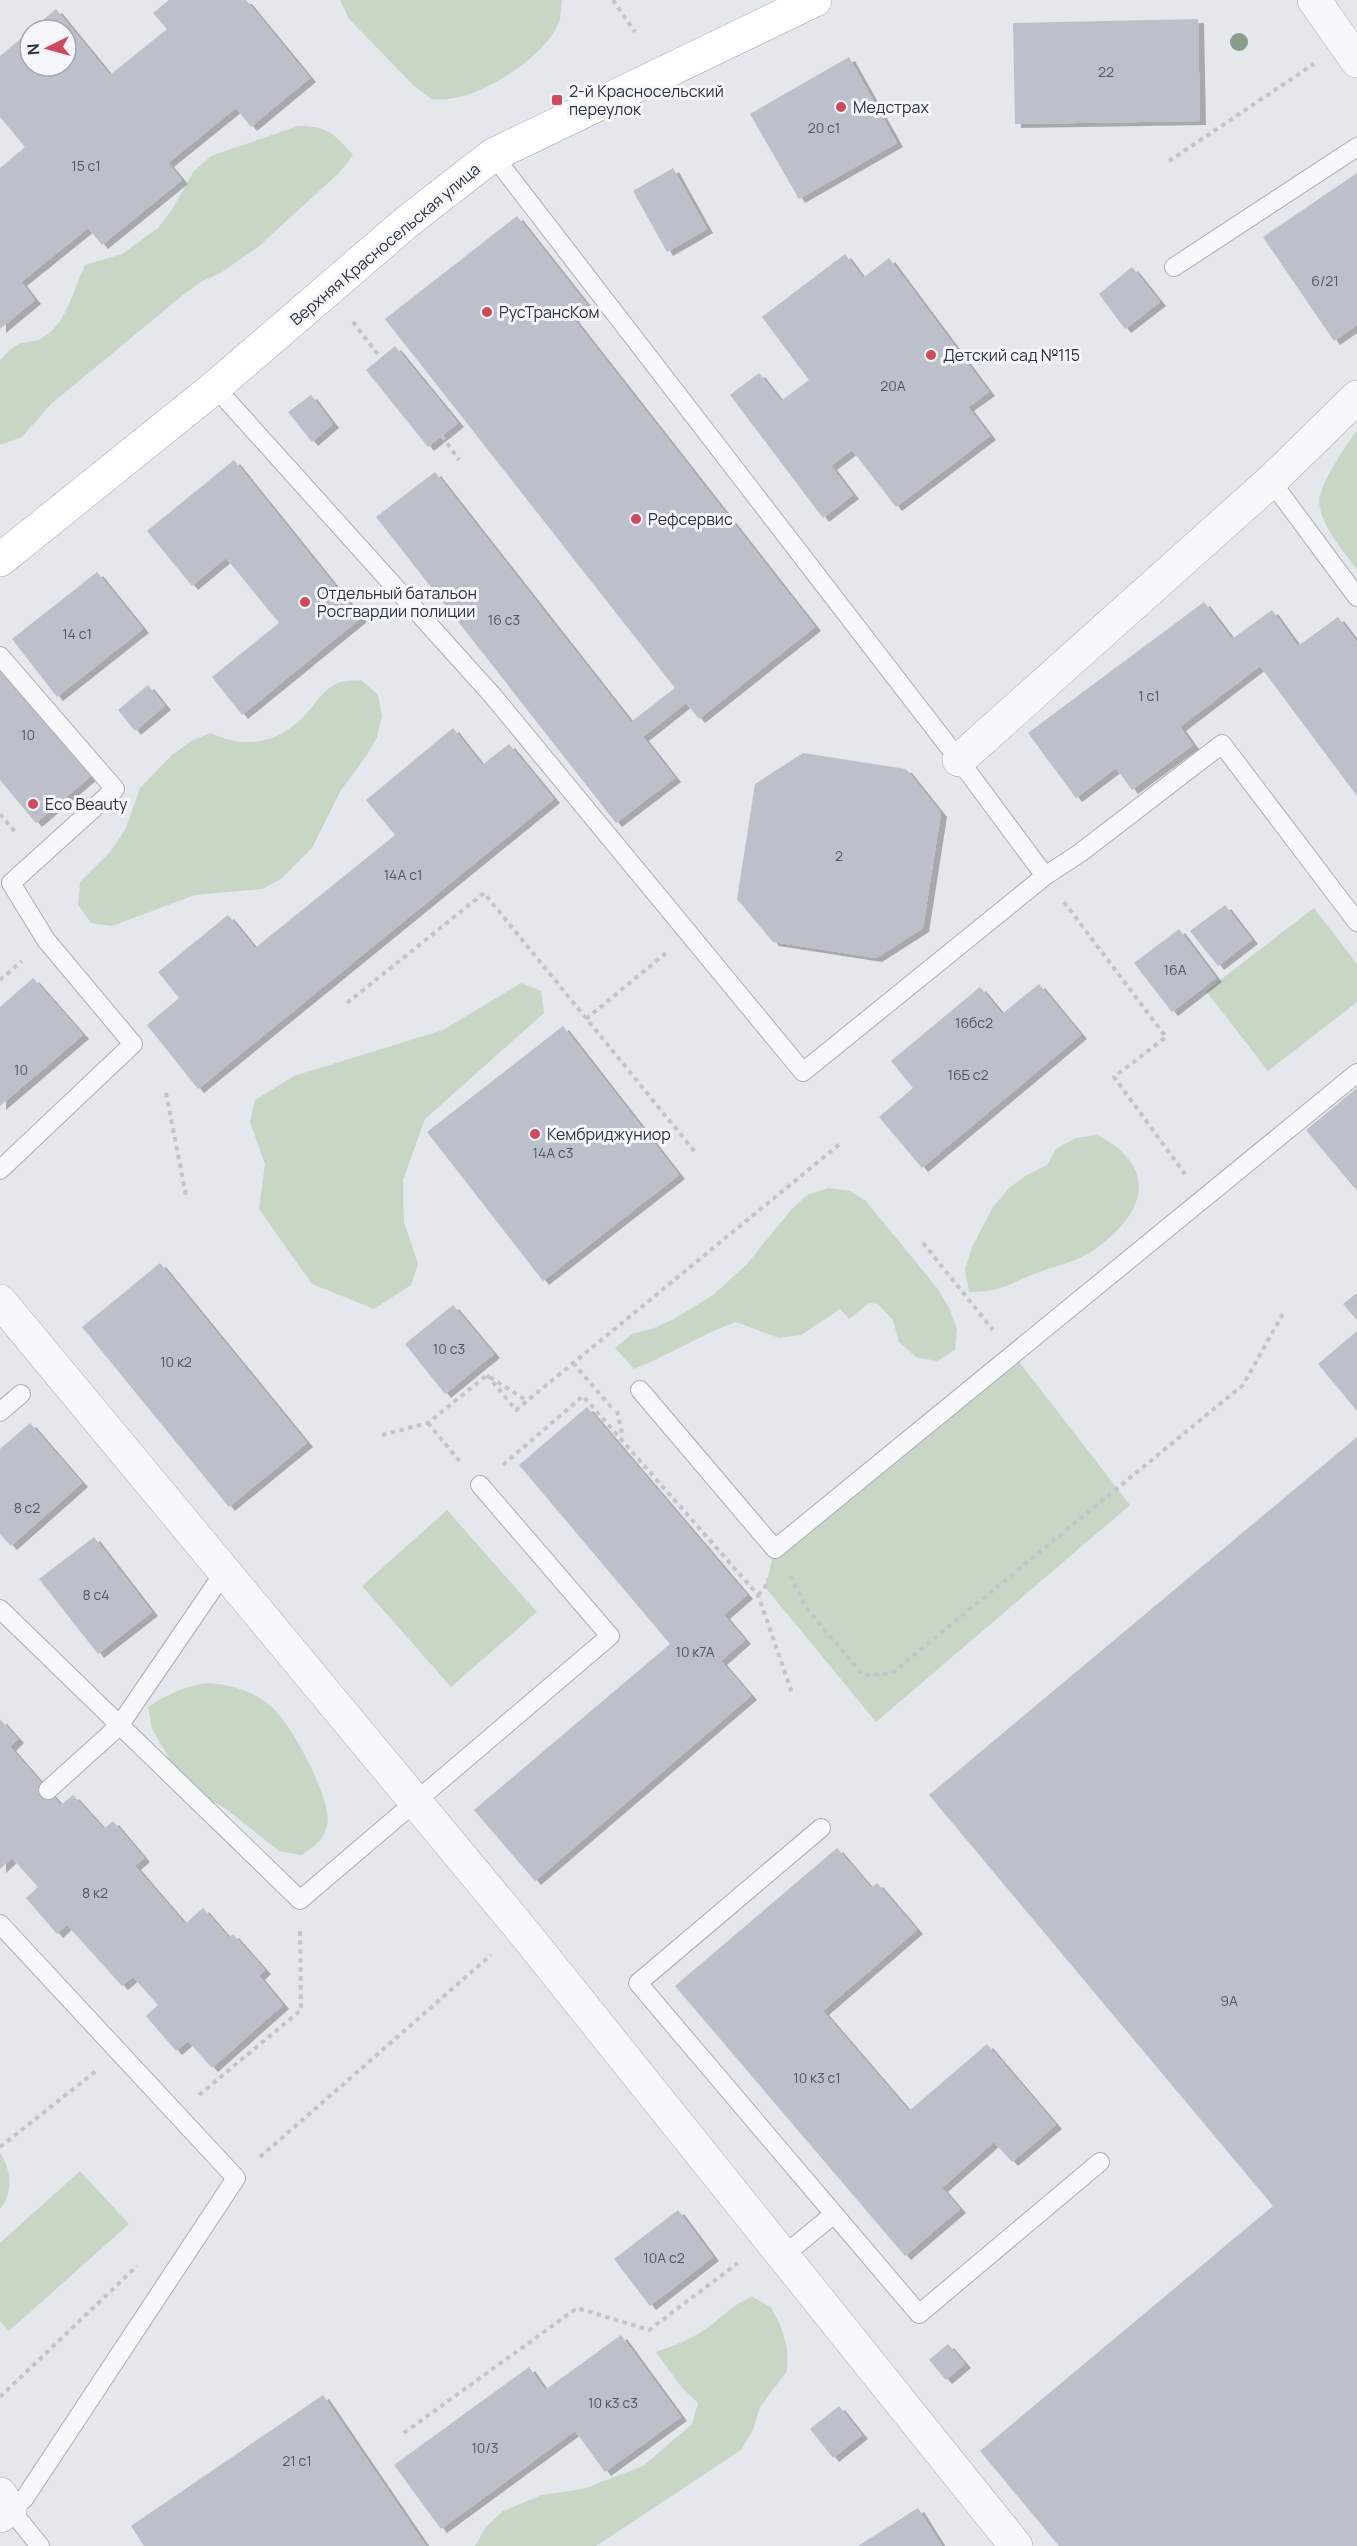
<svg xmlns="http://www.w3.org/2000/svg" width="1357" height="2546" viewBox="0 0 1357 2546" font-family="Manrope,sans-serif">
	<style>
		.green { fill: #c9d6c5 }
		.building { fill: #bbc0ca; filter: url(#shadow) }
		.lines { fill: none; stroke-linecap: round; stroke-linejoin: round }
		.lane-casing { stroke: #a9aeb7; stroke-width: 20 }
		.street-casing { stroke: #a9aeb7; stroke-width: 34 }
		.secondary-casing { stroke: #a9aeb7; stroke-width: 34 }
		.path { stroke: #c2c5cb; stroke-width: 4; stroke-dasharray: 4.5 4.5; stroke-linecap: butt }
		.lane { stroke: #f7f8fa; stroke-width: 18 }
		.street { stroke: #f7f8fa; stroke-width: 33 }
		.secondary { stroke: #fff; stroke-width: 33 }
		.tree { fill: #899d89 }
		.poi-dot { fill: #d1495b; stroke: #f4f6f9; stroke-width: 2 }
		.labels { text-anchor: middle; stroke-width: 6; stroke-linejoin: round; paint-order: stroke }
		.number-label { font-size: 14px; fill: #4f5766 }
		.poi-label { font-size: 16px; fill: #2b3445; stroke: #f4f6f9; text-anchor: start }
		.street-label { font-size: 16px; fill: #2b3445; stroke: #f4f6f9 }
	</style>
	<defs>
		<filter id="shadow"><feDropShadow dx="6" dy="4" stdDeviation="0" flood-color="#0004"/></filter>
	</defs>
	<rect width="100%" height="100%" fill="#e4e7ec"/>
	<!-- green -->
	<path class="green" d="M 340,0 L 562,0 C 561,6 561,13 560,19 C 550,53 488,93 454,98 C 447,100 438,99 431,99 L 413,85 L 349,19 Z
		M 298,126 C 327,126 334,133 353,155 L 340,172 L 258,247 L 222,272 L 201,282 L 183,295 L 51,404 L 22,437 L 0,445 L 0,360 C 5,355 11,348 17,345 C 24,341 33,343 40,339 C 67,326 73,289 85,265 L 122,254 L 158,228 L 171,211 L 194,171 L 211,156 Z
		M 1357,430 L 1357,569 C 1344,553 1314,517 1320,495 C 1327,472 1344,450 1357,430 Z
		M 361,680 L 378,695 L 382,716 L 377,737 L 367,755 L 341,790 L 312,848 L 281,879 L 262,889 L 195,895 L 112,926 L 91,923 L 78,905 L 80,882 L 111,851 L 125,830 L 140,788 L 172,755 L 191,741 L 211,733 C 248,751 281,742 308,712 C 317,701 324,689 338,683 C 345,680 354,681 361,680 Z
		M 1314,908 L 1357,964 L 1357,1002 L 1268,1071 L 1206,991 Z
		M 521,983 L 541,991 L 544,1013 L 425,1119 L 403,1180 L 404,1222 L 418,1264 L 411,1285 L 374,1309 L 312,1284 L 259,1209 L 265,1164 L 250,1122 L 255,1100 L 294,1076 L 443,1030 Z
		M 1097,1135 C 1161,1168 1145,1214 1094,1250 C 1077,1262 1054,1266 1034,1274 C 1006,1285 1001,1292 969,1292 L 965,1269 L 972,1247 L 993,1207 L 1008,1189 L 1025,1176 L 1047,1165 L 1056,1149 L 1076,1138 Z
		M 828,1188 L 850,1191 L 865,1200 L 938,1289 L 949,1308 L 957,1329 L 955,1350 L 937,1361 L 916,1357 L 899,1342 L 893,1320 L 878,1304 L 869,1303 L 849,1319 L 840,1309 L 801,1335 L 779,1338 L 736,1322 C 700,1335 669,1355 634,1369 L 615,1348 L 632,1334 L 654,1328 L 674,1319 L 713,1295 L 747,1264 L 790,1211 L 807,1195 Z
		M 1013,1354 L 1130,1505 L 876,1722 L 765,1587 L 775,1549 Z
		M 447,1510 L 537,1612 L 451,1687 L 362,1586 Z
		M 209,1683 C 232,1685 254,1691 272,1707 C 291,1724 334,1802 327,1826 C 323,1841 314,1847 301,1855 L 279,1851 L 226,1809 L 206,1797 L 174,1767 L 152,1729 L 148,1707 C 168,1694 185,1686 209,1683 Z
		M 0,2153 C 11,2169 14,2192 0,2209 Z
		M 80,2171 L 129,2224 L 9,2331 L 0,2321 L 0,2243 Z
		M 752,2297 L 771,2307 L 781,2327 L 787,2348 L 787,2371 L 760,2407 L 753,2430 L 741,2450 L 596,2546 L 475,2546 L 486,2527 L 503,2511 L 542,2495 L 583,2489 L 643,2466 L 692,2424 L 698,2403 L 682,2388 L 656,2352 C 677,2345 699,2336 716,2321 C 731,2309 733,2305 752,2297 Z"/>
	<!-- building -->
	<path class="building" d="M 169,0 L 246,0 L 310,78 L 251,127 L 236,108 L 168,163 L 182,180 L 102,245 L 88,228 L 21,282 L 35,300 L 0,329 L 0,168 L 25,147 L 0,117 L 0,56 L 30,31 L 30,66 L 66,66 L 66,30 L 31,30 L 56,9 L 110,75 L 167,29 L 153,13 Z
		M 1198,19 L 1200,121 L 1015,124 L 1013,23 Z
		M 849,57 L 897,143 L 799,199 L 750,114 Z
		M 673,168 L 707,229 L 667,252 L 633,191 Z
		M 1357,173 L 1357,325 L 1334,341 L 1263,237 Z
		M 517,216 L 588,306 L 573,318 L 815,627 L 699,719 L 686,703 L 643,737 L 675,778 L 616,823 L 376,517 L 435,472 L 631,722 L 675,688 L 385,319 Z
		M 845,254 L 863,278 L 889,258 L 989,392 L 968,407 L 990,436 L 896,507 L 852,450 L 831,466 L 853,495 L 823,518 L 730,395 L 759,373 L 781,401 L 809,380 L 762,317 Z
		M 1132,267 L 1160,302 L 1125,329 L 1099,294 Z
		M 395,346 L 458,423 L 428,447 L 366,370 Z
		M 311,395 L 333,424 L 312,442 L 288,412 Z
		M 234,460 L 361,618 L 242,715 L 212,677 L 279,623 L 226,558 L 192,586 L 147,531 Z
		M 97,572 L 143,629 L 57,697 L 12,639 Z
		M 1204,602 L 1232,639 L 1272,610 L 1298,646 L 1338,617 L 1357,642 L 1357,796 L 1260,666 L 1180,727 L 1193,745 L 1132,790 L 1116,768 L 1076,798 L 1028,733 Z
		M 0,671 L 91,776 L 36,823 L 0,780 Z
		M 148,685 L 165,706 L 135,731 L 118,710 Z
		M 453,728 L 482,765 L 509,744 L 554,799 L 198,1089 L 147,1025 L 179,998 L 158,972 L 228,915 L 255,948 L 395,835 L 366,800 Z
		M 803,753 L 906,769 L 941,813 L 923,928 L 876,958 L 773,942 L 737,899 L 755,784 Z
		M 1225,905 L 1252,940 L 1218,966 L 1190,931 Z
		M 1179,929 L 1216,978 L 1172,1012 L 1134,963 Z
		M 33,978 L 83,1035 L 0,1106 L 0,1007 Z
		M 1039,984 L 1081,1035 L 922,1168 L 879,1117 L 913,1088 L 891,1061 L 980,987 L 1002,1014 Z
		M 563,1026 L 679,1175 L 543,1281 L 427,1132 Z
		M 1357,1088 L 1357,1191 L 1306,1130 Z
		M 160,1263 L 307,1443 L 229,1507 L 82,1327 Z
		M 1357,1293 L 1357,1320 L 1343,1304 Z
		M 453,1305 L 494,1354 L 445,1394 L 405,1344 Z
		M 1357,1331 L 1357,1411 L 1318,1364 Z
		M 587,1407 L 747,1595 L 724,1615 L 745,1640 L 721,1661 L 751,1696 L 535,1881 L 474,1810 L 670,1644 L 519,1465 Z
		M 30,1423 L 82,1483 L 11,1546 L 0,1534 L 0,1449 Z
		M 1357,1437 L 1357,2546 L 1059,2546 L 980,2451 L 1273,2206 L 929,1795 Z
		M 94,1537 L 152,1612 L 98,1654 L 39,1579 Z
		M 0,1719 L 18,1739 L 10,1747 L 61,1805 L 73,1795 L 104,1829 L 113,1821 L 144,1858 L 135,1866 L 185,1924 L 203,1908 L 229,1938 L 233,1934 L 265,1970 L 259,1976 L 283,2005 L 212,2068 L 188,2041 L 176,2051 L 146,2016 L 158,2005 L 133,1977 L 122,1986 L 67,1925 L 57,1934 L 26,1898 L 38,1887 L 12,1858 L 0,1869 Z
		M 837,1848 L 871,1888 L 877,1883 L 917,1930 L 823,2011 L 909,2111 L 987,2044 L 1056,2125 L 1012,2162 L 994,2142 L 942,2188 L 960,2209 L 905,2256 L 675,1986 Z
		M 678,2210 L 713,2257 L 650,2306 L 614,2259 Z
		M 621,2335 L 681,2417 L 605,2472 L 575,2431 L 441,2529 L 394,2465 L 529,2367 L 545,2390 Z
		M 948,2344 L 965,2364 L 946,2380 L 929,2360 Z
		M 323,2395 L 426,2546 L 144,2546 L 131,2526 Z
		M 839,2406 L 862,2435 L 833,2458 L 810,2429 Z
		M 918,2508 L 942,2546 L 858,2546 Z"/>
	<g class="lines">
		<!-- lane casing -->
		<g class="lane-casing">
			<path id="lane" d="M 493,155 L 959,760 L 1045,876
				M 1174,267 L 1357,147
				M 215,387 L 493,696 L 803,1072 L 1045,876 L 1080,853 L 1222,744 L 1357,922
				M 1271,481 L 1357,597
				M 0,656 L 115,789 L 11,883 L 46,940 L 133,1044 L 0,1170
				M 640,1390 L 775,1549 L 1357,1073
				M 0,1412 L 21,1394
				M 0,1609 L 300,1900 L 610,1636 L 480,1485
				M 48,1790 L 119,1726 L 225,1571
				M 0,1924 L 236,2178 L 24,2499 L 10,2509 L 40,2546
				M 834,2214 L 919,2314 L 1100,2162
				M 783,2256 L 834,2214 L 638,1983 L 821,1828"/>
		</g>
		<!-- street casing -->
		<g class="street-casing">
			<path id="street" d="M 1314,0 L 1357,61
				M 959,760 L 1271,481 L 1357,397
				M 0,1301 L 521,1929 L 1016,2546
				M 0,2494 L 10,2509 L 0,2516"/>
		</g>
		<!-- secondary casing -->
		<g class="secondary-casing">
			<path id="secondary" d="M 0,560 L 215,387 L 408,221 L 493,155 L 815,0"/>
		</g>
		<!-- path -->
		<path class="path" d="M 613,0 L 635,32
			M 1169,161 L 1314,64
			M 353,322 L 380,357
			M 442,436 L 459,460
			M 0,814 L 17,834
			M 1064,902 L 1166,1037 L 1114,1077 L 1185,1174
			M 0,980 L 22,961
			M 347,1003 L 484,893 L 695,1152
			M 586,1019 L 666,953
			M 166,1093 L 186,1196
			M 923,1243 L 993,1330
			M 573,1363 L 612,1408
			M 487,1375 L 516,1410 L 841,1143
			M 490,1377 L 527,1401
			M 617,1411 L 623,1438
			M 428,1423 L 460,1462
			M 382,1435 L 428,1423 L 487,1375
			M 503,1465 L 583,1396 L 758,1595 L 792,1693
			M 790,1576 L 807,1609 L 863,1675 L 891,1674 L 1243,1385 L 1284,1312
			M 758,1595 L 765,1587 L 767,1579
			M 199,2095 L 301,2010 L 300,1931
			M 0,2147 L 96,2071
			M 260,2157 L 491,1955
			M 0,2397 L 137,2266
			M 404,2433 L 577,2308 L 649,2330 L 738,2263"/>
		<!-- lane -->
		<use href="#lane" class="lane"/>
		<!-- street -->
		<use href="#street" class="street"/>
		<!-- secondary -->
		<use href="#secondary" class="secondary"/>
	</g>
	<!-- trees -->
	<circle class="tree" cx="1239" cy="42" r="9"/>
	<!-- markers -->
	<g class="poi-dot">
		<rect x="551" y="94" width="12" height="12" rx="3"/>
		<circle cx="841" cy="107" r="6"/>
		<circle cx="487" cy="312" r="6"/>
		<circle cx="931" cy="355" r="6"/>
		<circle cx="636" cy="519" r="6"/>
		<circle cx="305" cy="602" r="6"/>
		<circle cx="33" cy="804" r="6"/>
		<circle cx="535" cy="1134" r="6"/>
	</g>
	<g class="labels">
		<!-- number labels -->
		<g class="number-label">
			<text x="1106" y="77">22</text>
			<text x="824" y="133">20 с1</text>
			<text x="86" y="171">15 с1</text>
			<text x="1325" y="286">6/21</text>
			<text x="893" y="391">20А</text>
			<text x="504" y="625">16 с3</text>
			<text x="77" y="639">14 с1</text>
			<text x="1149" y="701">1 с1</text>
			<text x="28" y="740">10</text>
			<text x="839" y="861">2</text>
			<text x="403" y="880">14А с1</text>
			<text x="1175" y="975">16А</text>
			<text x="974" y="1028">16бс2</text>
			<text x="21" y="1075">10</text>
			<text x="968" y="1080">16Б с2</text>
			<text x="553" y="1158">14А с3</text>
			<text x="449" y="1354">10 с3</text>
			<text x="176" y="1367">10 к2</text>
			<text x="27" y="1513">8 с2</text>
			<text x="96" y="1600">8 с4</text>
			<text x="695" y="1657">10 к7А</text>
			<text x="95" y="1898">8 к2</text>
			<text x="1229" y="2006">9А</text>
			<text x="817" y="2083">10 к3 с1</text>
			<text x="664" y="2263">10А с2</text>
			<text x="613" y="2408">10 к3 с3</text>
			<text x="485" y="2453">10/3</text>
			<text x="297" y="2466">21 с1</text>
		</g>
		<!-- poi labels -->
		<g class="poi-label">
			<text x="569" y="97">2-й Красносельский<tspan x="569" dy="18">переулок</tspan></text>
			<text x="853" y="113">Медстрах</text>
			<text x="499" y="318">РусТрансКом</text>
			<text x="943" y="361">Детский сад №115</text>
			<text x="648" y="525">Рефсервис</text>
			<text x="317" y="599">Отдельный батальон<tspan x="317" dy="18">Росгвардии полиции</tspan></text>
			<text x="45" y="810">Eco Beauty</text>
			<text x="547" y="1140">Кембриджуниор</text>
		</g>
		<!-- street labels -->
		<g class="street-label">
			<text transform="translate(385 244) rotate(-40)" y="6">Верхняя Красносельская улица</text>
		</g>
	</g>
	<!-- north arrow -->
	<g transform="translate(48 48) rotate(265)"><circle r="28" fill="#f4f6f9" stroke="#a4a8b1" stroke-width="1.5"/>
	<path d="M0-4.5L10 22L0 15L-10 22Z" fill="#d1495b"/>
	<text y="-9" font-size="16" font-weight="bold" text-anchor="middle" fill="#2b3445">N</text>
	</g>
</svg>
